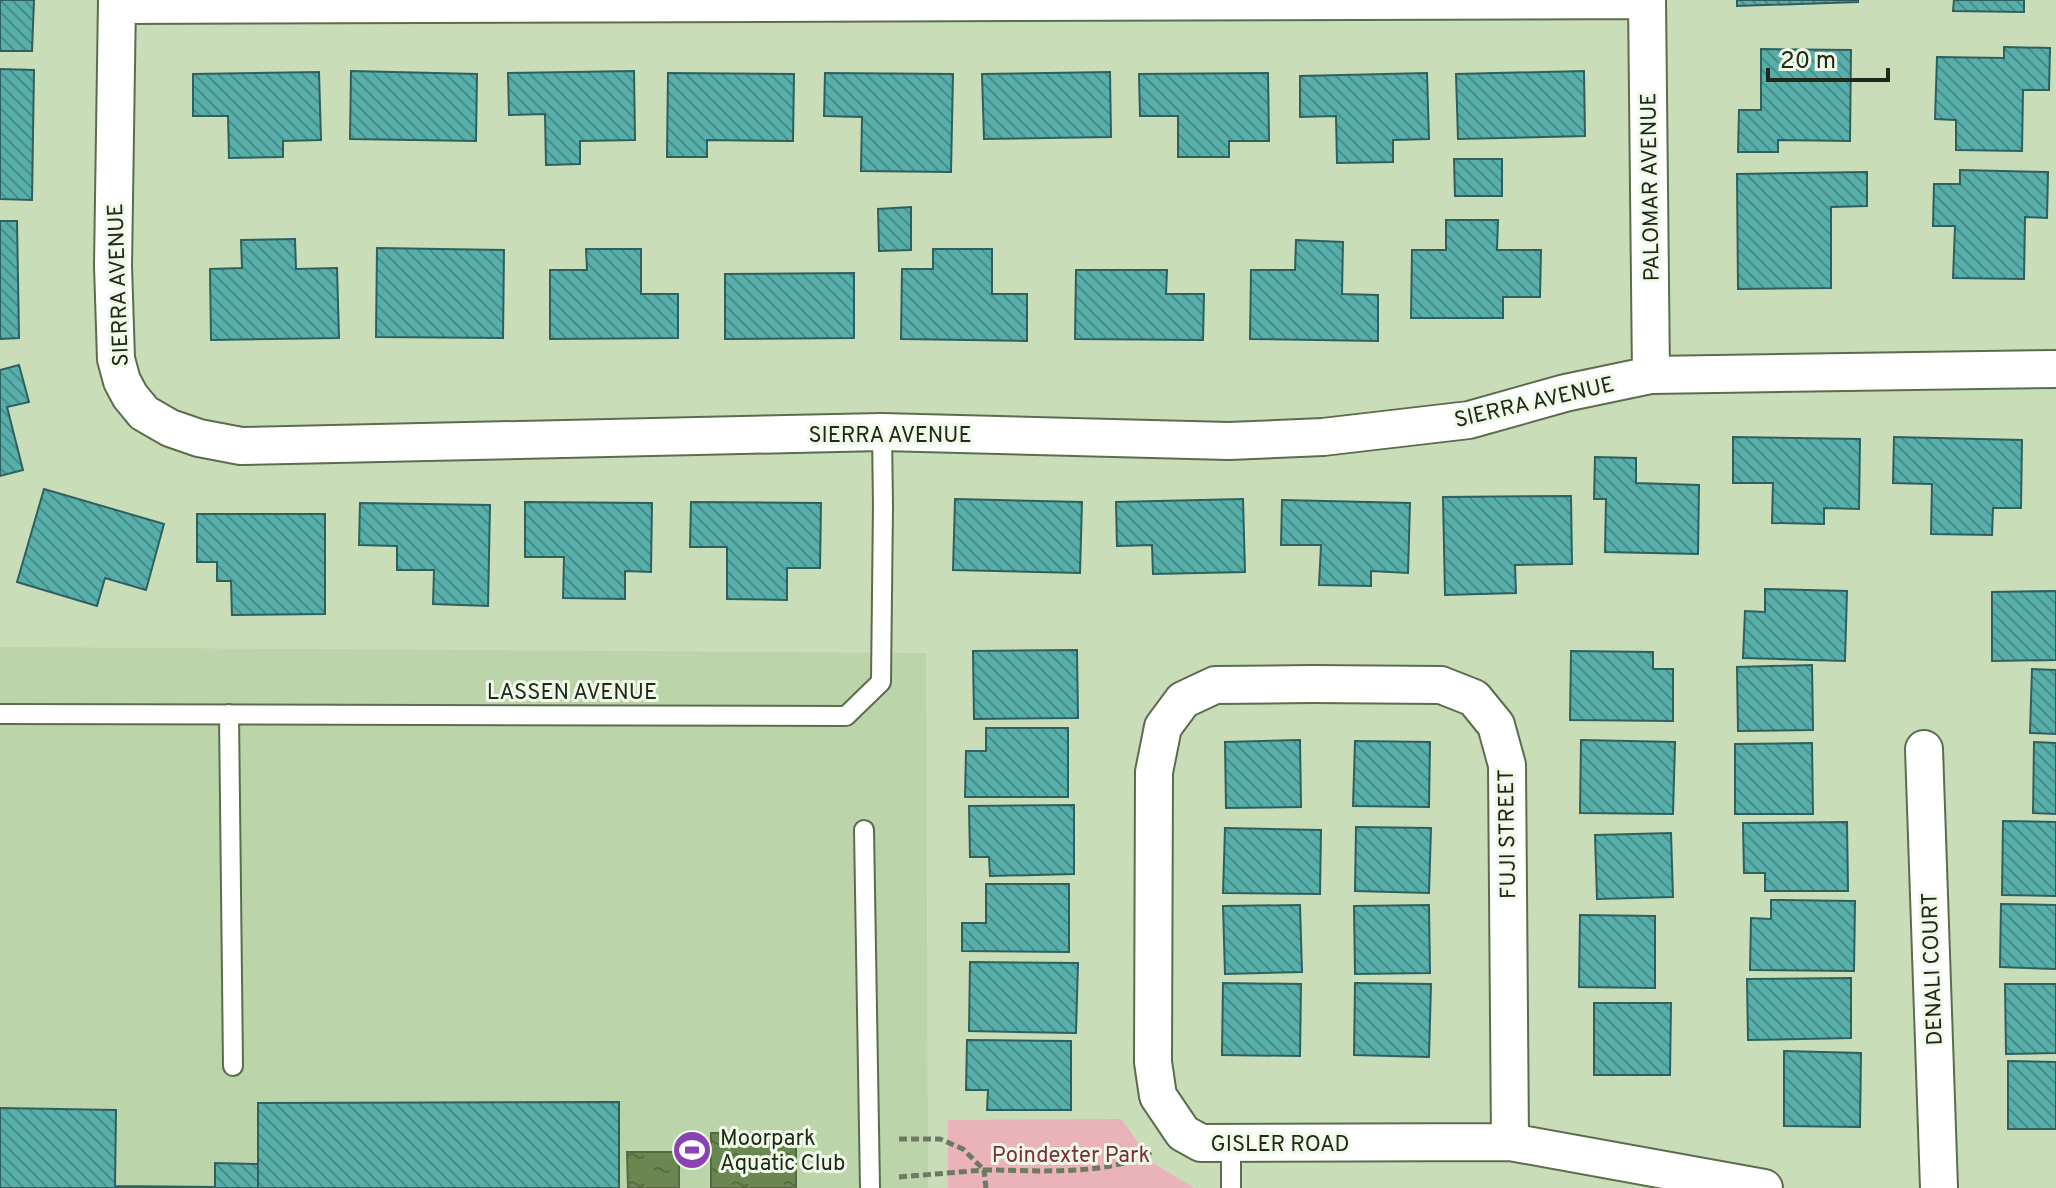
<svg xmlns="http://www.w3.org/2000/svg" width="2056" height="1188" viewBox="0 0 2056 1188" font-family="Overpass,sans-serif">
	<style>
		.built { fill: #bcd4a9 }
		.park { fill: #eab3b9 }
		.water { fill: url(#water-ripples); stroke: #556a40; stroke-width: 2 }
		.building { fill: url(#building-back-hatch); stroke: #2f605e; stroke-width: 2 }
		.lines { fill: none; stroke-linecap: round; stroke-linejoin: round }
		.service-casing { stroke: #5c6d4d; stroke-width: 22 }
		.minor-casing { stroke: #5c6d4d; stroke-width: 40 }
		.path { stroke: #6d7a62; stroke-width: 5; stroke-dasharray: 8 4; stroke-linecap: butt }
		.service { stroke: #fff; stroke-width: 18 }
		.minor { stroke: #fff; stroke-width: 36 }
		.labels { text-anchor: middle; stroke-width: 6; stroke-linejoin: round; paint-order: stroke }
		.street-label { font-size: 22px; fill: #21281a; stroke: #f0fae8 }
		.poi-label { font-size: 22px; fill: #21281a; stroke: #f0fae8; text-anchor: start }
		.park-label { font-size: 22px; fill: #7d2b3c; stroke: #f0fae8 }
	</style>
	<defs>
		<pattern id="water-ripples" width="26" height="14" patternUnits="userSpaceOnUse" patternTransform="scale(2)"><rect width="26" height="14" fill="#6b8751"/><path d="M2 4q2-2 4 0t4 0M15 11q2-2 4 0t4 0" fill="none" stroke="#586e42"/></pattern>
		<pattern id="building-back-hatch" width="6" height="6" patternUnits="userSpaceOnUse" patternTransform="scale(2)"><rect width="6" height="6" fill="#58afaa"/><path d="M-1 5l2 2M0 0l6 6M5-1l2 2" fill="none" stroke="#488e8a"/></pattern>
	</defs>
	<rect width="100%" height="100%" fill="#c9ddb9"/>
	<!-- built -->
	<path class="built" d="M 0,647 L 926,653 L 928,1188 L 0,1188 Z"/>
	<!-- park -->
	<path class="park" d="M 1121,1119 L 1153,1163 L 1194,1188 L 948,1188 L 948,1120 Z"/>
	<!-- water -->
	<path class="water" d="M 711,1133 L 796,1133 L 796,1188 L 711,1188 Z
		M 627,1152 L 679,1152 L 679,1188 L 628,1188 Z"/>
	<!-- building -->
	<path class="building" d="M 0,0 L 34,0 L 32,51 L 0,51 Z
		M 1737,0 L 1858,0 L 1858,2 L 1737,6 Z
		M 1954,0 L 2024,0 L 2024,12 L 1953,11 Z
		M 2004,47 L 2050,48 L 2049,90 L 2023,90 L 2022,151 L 1956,150 L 1956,120 L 1935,119 L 1937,57 L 2004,58 Z
		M 1761,49 L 1851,50 L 1850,141 L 1778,140 L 1778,152 L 1738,152 L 1739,110 L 1761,110 Z
		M 0,69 L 34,70 L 32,200 L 0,199 Z
		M 351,71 L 477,74 L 476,141 L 350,139 Z
		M 634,71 L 635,140 L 580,141 L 580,164 L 546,165 L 545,114 L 509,115 L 508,73 Z
		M 1584,71 L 1585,136 L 1458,139 L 1456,74 Z
		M 319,72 L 321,140 L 283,141 L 283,157 L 229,158 L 228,116 L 193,116 L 193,74 Z
		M 1110,72 L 1111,137 L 984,139 L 982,74 Z
		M 668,73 L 794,74 L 793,141 L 707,140 L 707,157 L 667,157 Z
		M 825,73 L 953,74 L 951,172 L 861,171 L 862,117 L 824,116 Z
		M 1268,73 L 1269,141 L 1229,141 L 1229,157 L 1178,157 L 1178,116 L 1140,116 L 1139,74 Z
		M 1427,73 L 1429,139 L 1393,140 L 1393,162 L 1337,163 L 1336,116 L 1300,117 L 1300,76 Z
		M 1454,159 L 1502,159 L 1502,196 L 1455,196 Z
		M 1960,170 L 2048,172 L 2047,218 L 2025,217 L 2024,279 L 1953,278 L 1955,226 L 1933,226 L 1934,184 L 1960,184 Z
		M 1867,172 L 1867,206 L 1831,207 L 1831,288 L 1738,289 L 1737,174 Z
		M 911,207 L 911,250 L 879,251 L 878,209 Z
		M 1446,220 L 1498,220 L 1497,250 L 1541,250 L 1540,297 L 1503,297 L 1503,318 L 1411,318 L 1412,250 L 1446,250 Z
		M 0,221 L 17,221 L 19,338 L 0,339 Z
		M 295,239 L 296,269 L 337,268 L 339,338 L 211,340 L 210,269 L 242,268 L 241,240 Z
		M 1296,240 L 1343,242 L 1342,294 L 1378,295 L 1378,341 L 1250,339 L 1251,270 L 1295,270 Z
		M 377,248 L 504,250 L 503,338 L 376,337 Z
		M 586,249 L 641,249 L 641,294 L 678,294 L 678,338 L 550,339 L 550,270 L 587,270 Z
		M 933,249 L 992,249 L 992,294 L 1027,294 L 1027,341 L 901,339 L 902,269 L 933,269 Z
		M 1076,270 L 1167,270 L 1166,294 L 1204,294 L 1203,340 L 1075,339 Z
		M 854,273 L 854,338 L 725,339 L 725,274 Z
		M 19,365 L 29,402 L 7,407 L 23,470 L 0,476 L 0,370 Z
		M 1733,437 L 1860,439 L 1859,509 L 1824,508 L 1824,524 L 1772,523 L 1773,483 L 1733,483 Z
		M 1894,437 L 2022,440 L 2021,508 L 1993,508 L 1992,535 L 1931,534 L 1932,484 L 1893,483 Z
		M 1595,457 L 1636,458 L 1636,483 L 1699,485 L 1698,554 L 1605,552 L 1606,499 L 1594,499 Z
		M 44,489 L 164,524 L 146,590 L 105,578 L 97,606 L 17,582 Z
		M 1571,496 L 1572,564 L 1515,565 L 1516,593 L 1445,595 L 1443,497 Z
		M 955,499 L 1082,502 L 1080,573 L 953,570 Z
		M 1243,499 L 1245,572 L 1153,574 L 1152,545 L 1117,546 L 1116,502 Z
		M 1282,500 L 1410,503 L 1408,573 L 1371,571 L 1371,586 L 1319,585 L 1321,545 L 1281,545 Z
		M 525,502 L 652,503 L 651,572 L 625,571 L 625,599 L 563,598 L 564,557 L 525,557 Z
		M 691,502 L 821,503 L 820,568 L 787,568 L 787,600 L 727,599 L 727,547 L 690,547 Z
		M 360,503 L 490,505 L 488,606 L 433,604 L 434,570 L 397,570 L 397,546 L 359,545 Z
		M 197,514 L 325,514 L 325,614 L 232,615 L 231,581 L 217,581 L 217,562 L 197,562 Z
		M 1765,589 L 1847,591 L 1845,661 L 1743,658 L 1745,611 L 1765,612 Z
		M 2056,591 L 2056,660 L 1992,661 L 1992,592 Z
		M 1077,650 L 1078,718 L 974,719 L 973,651 Z
		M 1571,651 L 1653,652 L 1653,669 L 1673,669 L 1673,721 L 1570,720 Z
		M 1812,665 L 1813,730 L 1738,731 L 1737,667 Z
		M 2032,669 L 2056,670 L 2056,734 L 2030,733 Z
		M 986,728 L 1068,728 L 1068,797 L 965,797 L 966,751 L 986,751 Z
		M 1300,740 L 1301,807 L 1226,808 L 1225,742 Z
		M 1581,740 L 1675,742 L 1673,814 L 1580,813 Z
		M 1355,741 L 1430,742 L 1429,807 L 1353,806 Z
		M 2034,742 L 2056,743 L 2056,814 L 2033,813 Z
		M 1812,743 L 1813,814 L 1735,814 L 1735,744 Z
		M 1074,805 L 1074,874 L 990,876 L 989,857 L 970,857 L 969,806 Z
		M 2003,821 L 2056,822 L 2056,896 L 2002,895 Z
		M 1847,822 L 1848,891 L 1765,891 L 1765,873 L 1744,873 L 1743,823 Z
		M 1356,827 L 1431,828 L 1429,893 L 1355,891 Z
		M 1225,828 L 1321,830 L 1320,894 L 1223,893 Z
		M 1671,833 L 1673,897 L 1597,899 L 1595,835 Z
		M 986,884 L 1069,884 L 1069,952 L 962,951 L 962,923 L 986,923 Z
		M 1771,900 L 1855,901 L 1854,971 L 1750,970 L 1751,918 L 1771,919 Z
		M 2001,904 L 2056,905 L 2056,969 L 2000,967 Z
		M 1300,905 L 1302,972 L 1225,974 L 1223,906 Z
		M 1429,905 L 1430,973 L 1355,974 L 1354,906 Z
		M 1580,915 L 1655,916 L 1655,988 L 1579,987 Z
		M 970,962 L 1078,963 L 1076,1033 L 969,1031 Z
		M 1851,978 L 1851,1038 L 1748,1040 L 1747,979 Z
		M 1223,983 L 1301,984 L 1300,1056 L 1222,1055 Z
		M 1355,983 L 1431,984 L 1429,1057 L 1354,1055 Z
		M 2005,984 L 2056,984 L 2056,1053 L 2006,1054 Z
		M 1594,1003 L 1671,1003 L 1670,1075 L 1594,1075 Z
		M 967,1040 L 1071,1041 L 1071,1110 L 987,1110 L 988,1090 L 966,1090 Z
		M 1784,1051 L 1861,1053 L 1860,1127 L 1784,1126 Z
		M 2008,1061 L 2056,1062 L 2056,1129 L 2008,1129 Z
		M 619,1102 L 619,1188 L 258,1188 L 258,1103 Z
		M 0,1108 L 116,1110 L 115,1186 L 215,1187 L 215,1163 L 258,1164 L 258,1188 L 0,1188 Z"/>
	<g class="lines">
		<!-- service casing -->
		<g class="service-casing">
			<path id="service" d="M 0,714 L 846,716 L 881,682 L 883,506 L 882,432
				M 229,714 L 233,1066
				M 864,830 L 870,1188
				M 1231,1144 L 1231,1188"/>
		</g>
		<!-- minor casing -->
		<g class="minor-casing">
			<path id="minor" d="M 117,0 L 113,266 L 116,359 L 122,381 L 130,396 L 144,413 L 170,428 L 199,438 L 241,446 L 882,432 L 1229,441 L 1323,437 L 1469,420 L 1565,393 L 1651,375 L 2056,369
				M 1647,0 L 1651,375
				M 117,5 L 1647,0
				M 1924,749 L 1939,1188
				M 1510,1142 L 1507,765 L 1496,725 L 1474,698 L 1441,685 L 1312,684 L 1215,685 L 1183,700 L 1163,727 L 1154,772 L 1153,1062 L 1158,1096 L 1183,1133 L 1201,1143 L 1510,1142 L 1764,1188"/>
		</g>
		<!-- path -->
		<path class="path" d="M 899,1139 L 940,1139 L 963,1149 L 984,1170 C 1034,1170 1108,1177 1151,1152
			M 899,1177 L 984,1170 L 986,1188"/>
		<!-- service -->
		<use href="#service" class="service"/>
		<!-- minor -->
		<use href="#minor" class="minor"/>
	</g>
	<!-- icons -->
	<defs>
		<g id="stadium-disc" transform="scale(2)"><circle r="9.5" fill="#8b42b5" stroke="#f0fae8"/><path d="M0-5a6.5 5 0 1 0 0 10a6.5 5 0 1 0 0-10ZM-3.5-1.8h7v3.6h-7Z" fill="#fff"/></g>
	</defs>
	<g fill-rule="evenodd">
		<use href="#stadium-disc" x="692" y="1150"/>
	</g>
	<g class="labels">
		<!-- street labels -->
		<g class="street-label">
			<text transform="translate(1649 187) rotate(-91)" y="8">PALOMAR AVENUE</text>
			<text transform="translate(117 285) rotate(-92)" y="8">SIERRA AVENUE</text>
			<text transform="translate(1534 401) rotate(-13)" y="8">SIERRA AVENUE</text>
			<text x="890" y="442">SIERRA AVENUE</text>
			<text x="572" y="699">LASSEN AVENUE</text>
			<text transform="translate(1506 834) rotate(-91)" y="8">FUJI STREET</text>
			<text transform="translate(1931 969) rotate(-92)" y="8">DENALI COURT</text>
			<text x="1280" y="1151">GISLER ROAD</text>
		</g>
		<!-- poi labels -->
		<g class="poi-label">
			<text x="720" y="1145">Moorpark<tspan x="720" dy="25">Aquatic Club</tspan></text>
		</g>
		<!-- park labels -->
		<g class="park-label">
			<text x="1071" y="1162">Poindexter Park</text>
		</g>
	</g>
	<!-- scale -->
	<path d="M1768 68v12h120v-12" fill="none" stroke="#21281a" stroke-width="4"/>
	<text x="1780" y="68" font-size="24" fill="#21281a" stroke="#f0fae8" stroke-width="6" paint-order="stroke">20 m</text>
</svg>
